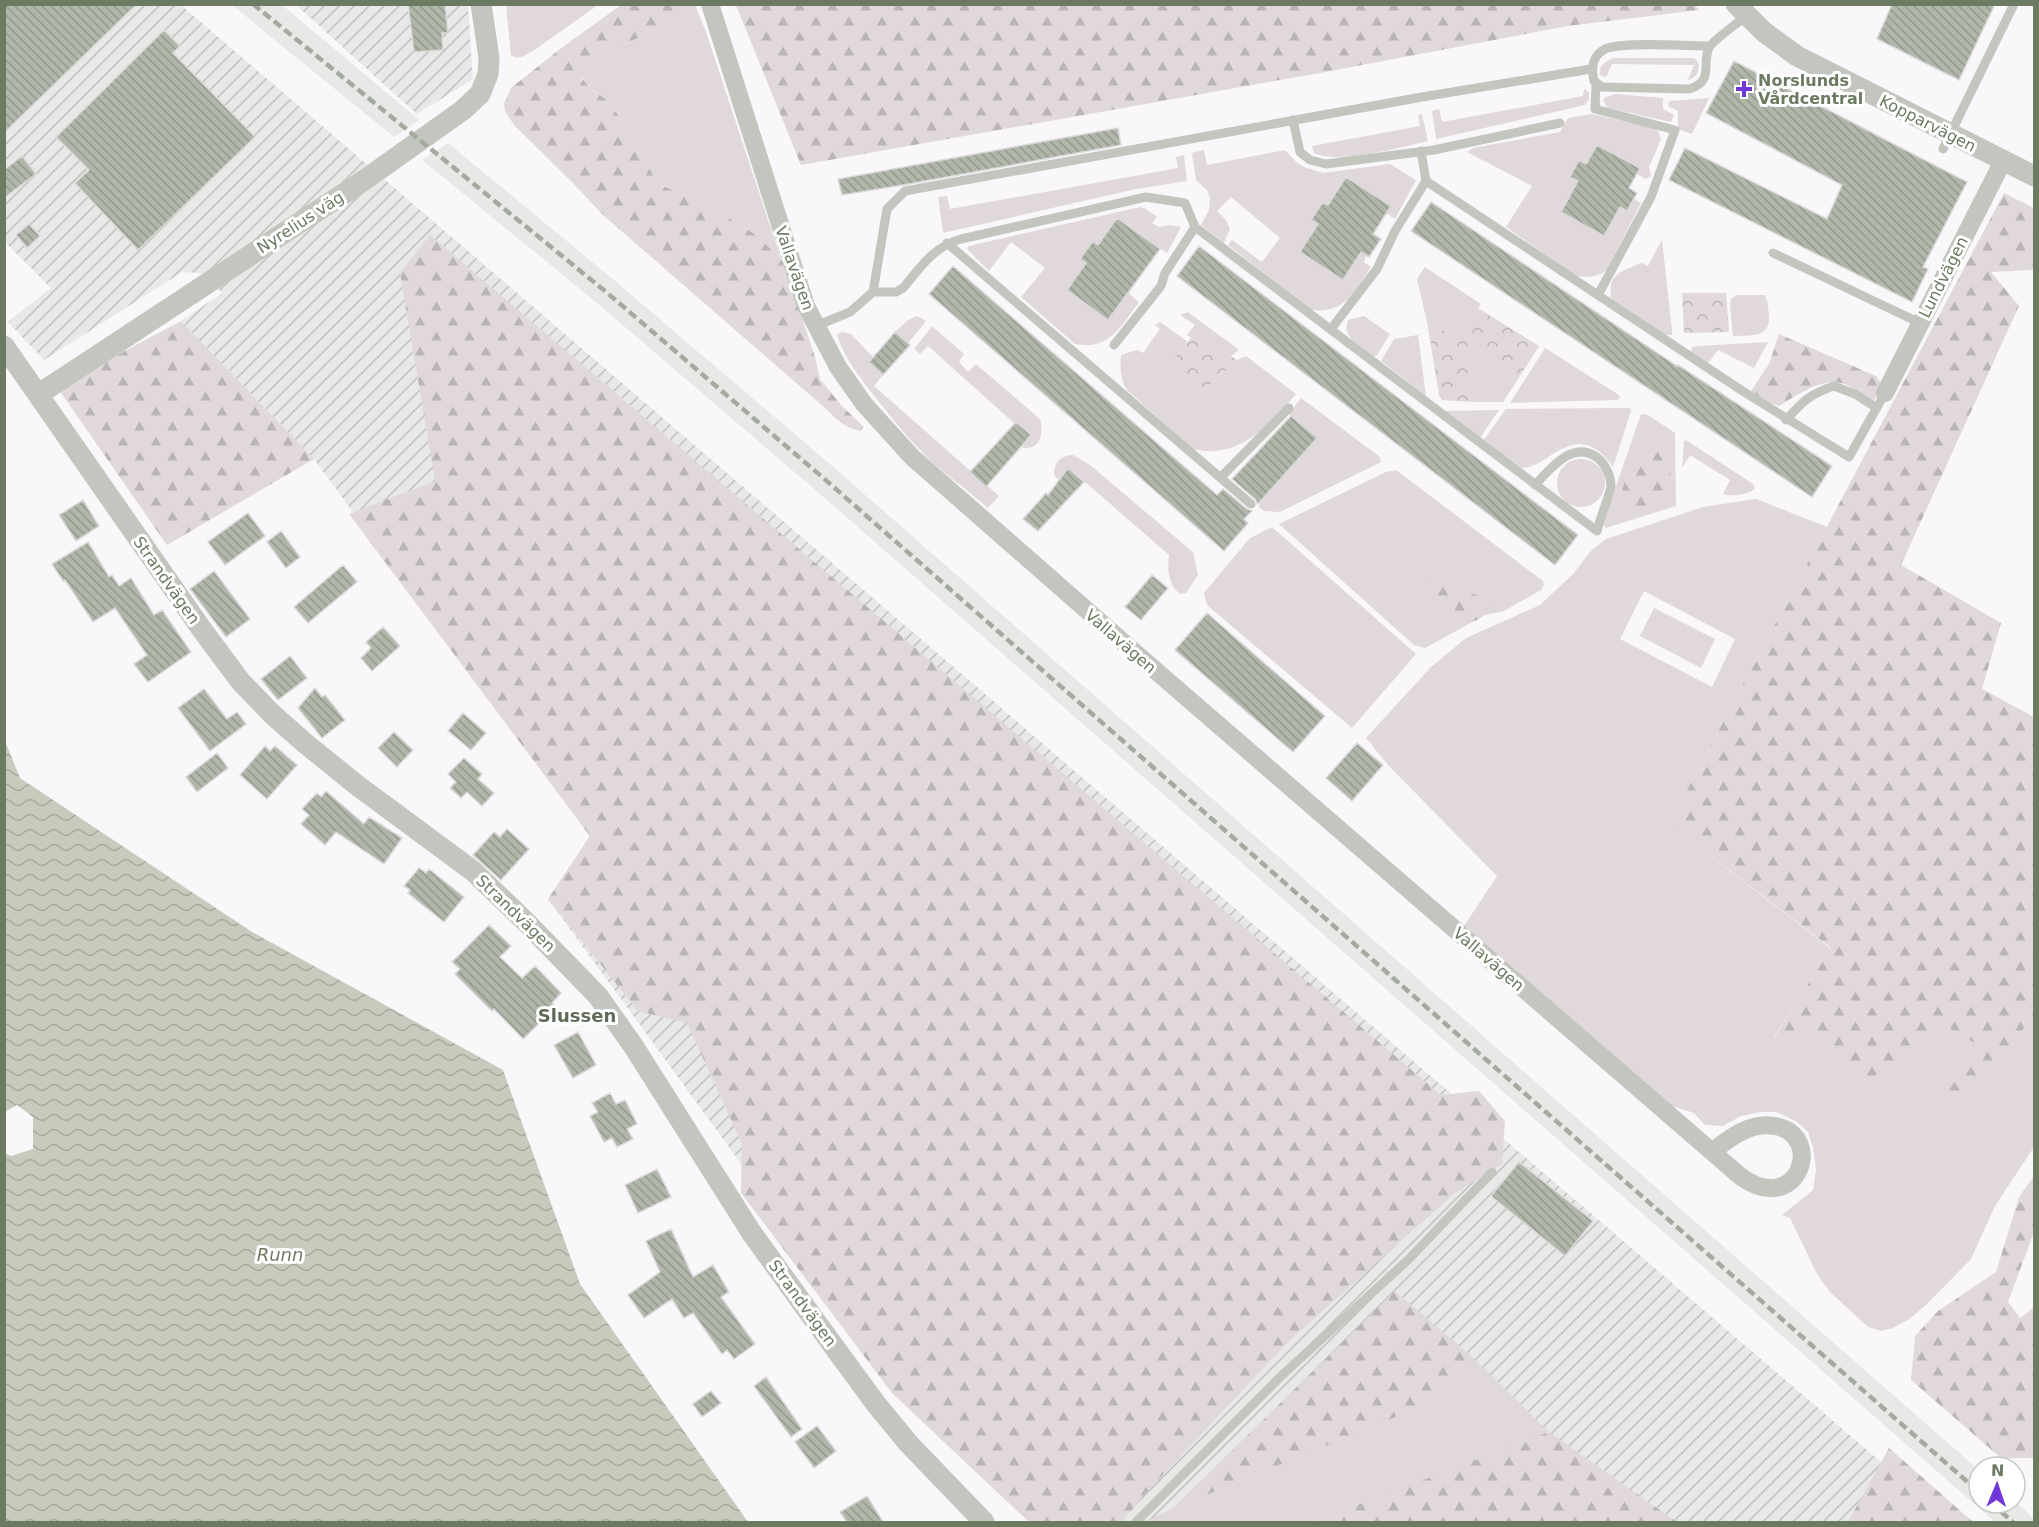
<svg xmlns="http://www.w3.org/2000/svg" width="2039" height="1527" viewBox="0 0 2039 1527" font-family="'DejaVu Sans',sans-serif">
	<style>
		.built { fill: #e8e8e7 }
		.industrial { fill: url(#industrial-furrows) }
		.grass { fill: #e0d8da; fill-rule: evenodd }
		.forest { fill: url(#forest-firs) }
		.park { fill: url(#park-crowns) }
		.water { fill: url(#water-waves) }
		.building { fill: url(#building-back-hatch); stroke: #dbd9da; stroke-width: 1.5 }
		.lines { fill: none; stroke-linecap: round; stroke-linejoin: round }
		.service { stroke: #c2c6be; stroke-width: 9 }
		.minor { stroke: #c2c6be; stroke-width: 18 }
		.tertiary { stroke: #c2c6be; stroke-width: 21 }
		.rail { stroke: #a4ab9e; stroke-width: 4.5; stroke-dasharray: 9 4.5; stroke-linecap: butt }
		.poi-dot { fill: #7137d9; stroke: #fff; stroke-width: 2 }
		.labels { text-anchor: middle; stroke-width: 6; stroke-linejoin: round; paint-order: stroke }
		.poi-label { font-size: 16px; font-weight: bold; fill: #6c7a61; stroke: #fff; text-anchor: start }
		.street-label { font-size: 16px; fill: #6c7a61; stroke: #fff }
		.neighbourhood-label { font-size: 18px; font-weight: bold; fill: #606b57; stroke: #fff }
		.water-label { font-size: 18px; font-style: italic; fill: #707a60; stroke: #fff }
	</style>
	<defs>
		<pattern id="industrial-furrows" width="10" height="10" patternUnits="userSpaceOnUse" patternTransform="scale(1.5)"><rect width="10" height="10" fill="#e8e8e7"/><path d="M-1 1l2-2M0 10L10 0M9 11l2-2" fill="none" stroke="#c0c1bf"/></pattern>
		<pattern id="forest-firs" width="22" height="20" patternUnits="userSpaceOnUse" patternTransform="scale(1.5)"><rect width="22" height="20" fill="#e0d8da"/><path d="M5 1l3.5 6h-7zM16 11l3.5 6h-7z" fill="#bab4b4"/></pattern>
		<pattern id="park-crowns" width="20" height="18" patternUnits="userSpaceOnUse" patternTransform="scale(1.5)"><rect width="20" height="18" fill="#e0d8da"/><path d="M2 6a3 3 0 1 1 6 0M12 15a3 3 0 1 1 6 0" fill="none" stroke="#bab4b4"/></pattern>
		<pattern id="water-waves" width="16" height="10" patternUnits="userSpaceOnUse" patternTransform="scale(1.5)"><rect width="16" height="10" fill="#c6cbbd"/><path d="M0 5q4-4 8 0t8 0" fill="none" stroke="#a5aa9d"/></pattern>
		<pattern id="building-back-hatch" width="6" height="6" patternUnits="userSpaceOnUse" patternTransform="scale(1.5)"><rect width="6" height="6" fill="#b0b7aa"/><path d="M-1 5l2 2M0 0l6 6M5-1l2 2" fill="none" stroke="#939a8e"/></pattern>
	</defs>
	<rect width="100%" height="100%" fill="#f9f7f9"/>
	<!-- built -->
	<path class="built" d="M 232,5 L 282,5 L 419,120 L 394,137 Z
		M 448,143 L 614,280 L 831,465 L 1979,1470 L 1979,1503 L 2015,1503 L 2015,1501 L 2034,1519 L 2034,1522 L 1995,1522 L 812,487 L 596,302 L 422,160 Z"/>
	<!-- industrial -->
	<path class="industrial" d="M 4,5 L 181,5 L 1909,1486 L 1879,1522 L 1044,1522 L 901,1383 L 548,899 L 590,836 L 314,459 L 181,321 L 222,293 L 203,273 L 182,272 L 44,360 L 8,322 L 51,288 L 5,242 Z
		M 296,5 L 468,5 L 473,79 L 417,114 Z"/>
	<!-- grass -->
	<path class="grass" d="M 506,5 L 506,4 L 598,5 L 533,51 C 525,55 519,61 511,55 Z
		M 687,5 L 695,5 L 706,32 L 781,259 L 756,235 L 710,206 L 658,184 L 624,123 L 607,100 L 590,88 L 581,76 L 597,58 L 683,16 Z
		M 1613,58 L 1694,58 L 1698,62 C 1700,70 1697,78 1688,80 L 1694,65 L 1612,64 L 1606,77 L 1600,75 C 1598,66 1606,61 1613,58 Z
		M 1584,89 L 1589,92 L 1589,99 L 1585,105 L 1436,139 L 1432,111 L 1439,109 L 1442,122 L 1583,96 Z
		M 1616,94 L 1663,98 L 1663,109 L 1674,115 L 1671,122 L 1608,108 L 1603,100 L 1606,97 Z
		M 1709,98 L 1692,134 L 1678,129 L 1678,111 L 1668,106 L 1669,101 Z
		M 1422,114 L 1428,141 C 1402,147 1336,165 1314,153 L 1312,146 L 1420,126 L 1418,115 Z
		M 1591,114 L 1651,127 L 1658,131 L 1661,139 L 1649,167 L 1651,176 L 1645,179 L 1637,174 L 1640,168 L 1597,145 L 1586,164 L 1579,160 L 1570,176 L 1578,181 L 1561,212 L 1604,235 L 1620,207 L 1627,211 L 1634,199 L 1641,203 L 1606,271 C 1595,277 1588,278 1576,276 L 1506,227 L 1532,186 L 1467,152 L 1473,148 L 1560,132 L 1568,118 Z
		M 1204,150 L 1207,165 L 1285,150 L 1296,162 L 1304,167 L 1323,173 L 1390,164 L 1416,180 L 1395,219 L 1386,213 L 1328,205 L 1323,202 L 1311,220 L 1318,224 L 1300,252 L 1343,280 L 1361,252 L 1366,255 L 1364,262 L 1371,267 C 1354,291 1346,314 1311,310 L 1228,245 L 1232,240 L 1262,262 L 1280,238 L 1231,197 L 1217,211 L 1226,220 L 1230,229 L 1224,243 L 1201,225 L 1209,210 L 1210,198 L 1207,190 L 1196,180 L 1192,153 Z
		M 1184,155 L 1187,181 L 1136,189 L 943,233 L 938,197 L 947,196 L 950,209 L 1178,168 L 1176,157 Z
		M 1140,207 L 1146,209 L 1157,217 L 1152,223 L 1159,227 L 1170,225 L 1181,227 L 1167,253 L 1117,218 L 1098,245 L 1092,242 L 1080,259 L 1086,263 L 1067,290 L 1108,320 L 1128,293 L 1139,302 C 1121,326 1109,351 1075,344 L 1021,297 L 1045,268 L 1011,242 L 989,271 L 967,249 L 969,246 Z
		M 1662,240 L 1672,330 L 1672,335 L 1665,335 L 1611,298 C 1608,273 1621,272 1641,263 L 1648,266 Z
		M 1425,267 L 1481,304 L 1456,337 L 1427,322 L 1417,279 Z
		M 1737,295 L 1765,295 C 1768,301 1768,308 1769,315 C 1771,339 1750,335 1733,336 L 1730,305 L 1731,299 Z
		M 1188,312 L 1238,349 L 1238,351 L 1231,356 L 1195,333 L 1191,338 L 1187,335 L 1195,325 L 1180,315 Z
		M 917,316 L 926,321 L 908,343 L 895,332 L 908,320 Z
		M 1364,316 L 1390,334 L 1377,355 L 1373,357 C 1361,347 1341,337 1348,320 Z
		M 1160,322 L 1188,342 L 1169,365 L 1202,392 L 1237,360 L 1246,356 L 1296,394 C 1270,425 1238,460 1193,449 L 1127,390 C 1120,379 1120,368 1121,355 L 1137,350 L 1143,353 L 1160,329 L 1155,325 Z
		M 932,326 L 964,354 L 959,362 L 968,372 L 976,364 L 1040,419 C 1044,434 1040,452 1021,447 L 1031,435 L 1016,422 L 1014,423 L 928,346 L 920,354 L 914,349 Z
		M 842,332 L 851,334 L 873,357 L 869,363 L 883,375 L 874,386 L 999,496 L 988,508 C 971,493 952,479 934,464 C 913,444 894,421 876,398 C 861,379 844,358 837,335 Z
		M 1418,335 L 1426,396 L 1381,361 L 1394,339 Z
		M 1768,342 L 1754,368 L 1718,350 L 1708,363 L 1693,355 L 1691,351 L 1692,347 L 1699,346 Z
		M 1545,348 L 1619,395 L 1620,398 L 1617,400 L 1510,403 Z
		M 1481,350 L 1520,376 L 1503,402 L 1472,402 L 1472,353 Z
		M 1301,398 L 1380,457 L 1381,462 L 1280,512 L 1264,511 L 1259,507 L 1261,501 L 1316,438 L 1289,414 Z
		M 1630,408 L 1631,411 L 1613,467 C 1597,445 1582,437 1556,452 C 1545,459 1536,467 1522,468 L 1483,441 L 1506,409 Z
		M 1499,410 L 1480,438 L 1441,411 Z
		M 1641,414 L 1648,415 L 1675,433 L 1676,506 L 1606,528 L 1603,524 Z
		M 1686,440 L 1753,484 L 1755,488 C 1749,495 1732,497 1723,494 L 1730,480 L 1690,455 L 1682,468 L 1684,441 Z
		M 1073,455 L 1090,465 L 1193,552 L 1198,575 L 1186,593 L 1180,594 C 1168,584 1167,570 1169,555 L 1069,468 L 1059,480 L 1054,475 C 1054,462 1060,456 1073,455 Z
		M1557 483a24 24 0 1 1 48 0a24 24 0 1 1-48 0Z
		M 1396,470 L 1543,581 L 1544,585 L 1541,590 L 1504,611 L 1485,615 L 1425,648 L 1414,645 L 1279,524 L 1386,472 Z
		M 1756,499 L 1827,527 L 1669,824 L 1831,949 L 1774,1037 L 1813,1026 L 1867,1082 L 1946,1026 L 1981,1047 L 1967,1098 L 2034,1016 L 2034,1147 L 1995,1206 L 1971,1259 L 1926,1305 L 1908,1320 L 1893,1328 L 1882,1331 L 1868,1327 L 1830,1292 L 1817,1274 L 1790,1218 L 1782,1215 L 1813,1190 L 1816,1170 L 1813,1147 L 1808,1132 L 1796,1121 L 1776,1112 L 1760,1112 L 1741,1116 L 1723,1126 L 1705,1125 L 1694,1113 L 1666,1104 L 1464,926 L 1497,876 L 1388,765 L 1366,738 L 1430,668 L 1466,638 L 1540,605 L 1573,574 L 1591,551 L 1606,539 L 1703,507 ZM 1644,591 L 1735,639 L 1712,687 L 1620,639 Z
		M 1272,527 L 1416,654 L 1352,728 L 1207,605 L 1204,593 L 1250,538 Z
		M 1654,608 L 1715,639 L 1701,668 L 1640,636 Z
		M 1470,1355 L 1549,1432 L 1313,1522 L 1144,1522 L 1172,1509 L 1422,1406 Z"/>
	<!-- forest -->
	<path class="forest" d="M 621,5 L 687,5 L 683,16 L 597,58 L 581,77 L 590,88 L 607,100 L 624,123 L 658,184 L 710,206 L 756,235 L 781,259 L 788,275 L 815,357 L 820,379 L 841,405 L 862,425 L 863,428 L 860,431 C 844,427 837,420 825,408 L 603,215 L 573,183 L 515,126 L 505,112 L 504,104 L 511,88 L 560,49 Z
		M 1695,5 L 1699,10 L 1568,26 L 1320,73 L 801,165 L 736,5 Z
		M 2004,193 L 2034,208 L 2034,270 L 1991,272 L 2019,306 L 1901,565 L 2001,623 L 1982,689 L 2034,717 L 2034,1016 L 1967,1098 L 1940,1095 L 1981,1047 L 1946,1026 L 1867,1082 L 1813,1026 L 1774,1038 L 1831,948 L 1669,824 Z
		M 430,235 L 1441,1095 L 1479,1091 L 1505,1121 L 1502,1164 L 1455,1193 L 1290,1340 L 1143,1496 L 1122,1522 L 1029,1522 L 892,1393 L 741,1193 L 742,1144 L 687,1023 L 638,1011 L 548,899 L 590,836 L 349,514 L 435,481 L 400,273 Z
		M 181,321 L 314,459 L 167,545 L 57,387 Z
		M 1779,334 L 1876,376 L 1884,387 L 1874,400 C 1864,398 1858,390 1849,386 C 1827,373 1798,395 1779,406 L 1764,401 L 1751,391 L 1769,364 Z
		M 1655,445 C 1657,447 1660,448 1663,450 C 1678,464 1669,501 1652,510 C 1643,515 1632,514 1623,511 L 1619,500 L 1632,460 L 1640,448 Z
		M 1432,578 C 1453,584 1471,595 1493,600 C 1482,622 1475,625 1451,621 L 1449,610 L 1431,587 Z
		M 2034,1176 L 2034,1232 L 2008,1302 L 2020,1318 L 2034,1307 L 2034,1458 L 2001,1458 L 1911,1380 L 1915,1336 L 1938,1311 L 1996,1272 L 2019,1197 Z
		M 1395,1291 L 1470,1355 L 1422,1406 L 1172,1509 Z
		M 1549,1432 L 1677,1522 L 1313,1522 Z
		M 1889,1448 L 1973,1522 L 1848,1522 Z"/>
	<!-- park -->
	<path class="park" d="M 1682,293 L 1726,293 L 1729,332 L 1684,333 Z
		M 1478,308 L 1539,346 L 1520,376 L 1481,350 L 1472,353 L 1472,402 L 1442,400 L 1439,395 L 1427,322 L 1456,337 Z
		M 1195,333 L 1237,360 L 1202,392 L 1169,365 Z"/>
	<!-- water -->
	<path class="water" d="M 5,741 L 20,778 L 252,932 L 503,1070 L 580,1284 L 748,1522 L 5,1522 L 5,1153 L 11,1156 L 33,1149 L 33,1117 L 17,1105 L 5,1112 Z"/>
	<!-- building -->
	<path class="building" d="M 4,4 L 137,4 L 4,133 Z
		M 408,4 L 445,4 L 448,33 L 442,33 L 443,50 L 414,52 Z
		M 1892,4 L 1995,4 L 1959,80 L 1877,39 Z
		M 164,30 L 180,46 L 173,53 L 255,137 L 138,250 L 75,183 L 89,170 L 56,137 Z
		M 1734,61 L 1967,182 L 1923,267 L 1928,269 L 1912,302 L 1669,180 L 1685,148 L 1827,219 L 1842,185 L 1706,113 Z
		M 1118,128 L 1121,145 L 903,185 L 842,195 L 838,179 Z
		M 1597,145 L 1640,168 L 1629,188 L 1637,193 L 1627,211 L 1620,207 L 1604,236 L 1561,212 L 1578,181 L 1570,177 L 1579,160 L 1586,164 Z
		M 22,156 L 36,174 L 4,198 L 4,170 Z
		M 1346,177 L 1391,206 L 1373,234 L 1381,239 L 1369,257 L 1361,252 L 1343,280 L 1300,252 L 1318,224 L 1311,220 L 1323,202 L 1328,205 Z
		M 1431,202 L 1677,366 L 1678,365 L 1832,466 L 1812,497 L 1411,231 Z
		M 1117,218 L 1160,249 L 1108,320 L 1067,290 L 1086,263 L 1080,259 L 1093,241 L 1098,245 Z
		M 29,224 L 40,236 L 27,248 L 16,235 Z
		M 1199,246 L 1578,535 L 1555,565 L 1177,276 Z
		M 953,266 L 1217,495 L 1223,489 L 1247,509 L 1252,511 L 1244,519 L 1248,523 L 1224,551 L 929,294 Z
		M 895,332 L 910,345 L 883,375 L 869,362 Z
		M 1291,416 L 1317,438 L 1258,504 L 1255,499 L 1232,479 Z
		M 1016,422 L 1031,435 L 986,487 L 970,472 Z
		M 1068,468 L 1084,482 L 1038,531 L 1023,519 L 1046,493 L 1048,495 Z
		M 83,500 L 99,526 L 76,541 L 59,515 Z
		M 248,513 L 265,536 L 225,565 L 208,542 Z
		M 281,531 L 300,557 L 286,568 L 267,542 Z
		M 88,542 L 109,577 L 112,575 L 119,586 L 131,578 L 154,615 L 162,610 L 191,652 L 148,682 L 134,664 L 147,655 L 115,608 L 93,622 L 65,580 L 63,581 L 52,564 Z
		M 343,565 L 357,582 L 308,623 L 294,607 Z
		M 214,571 L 250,619 L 226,637 L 190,589 Z
		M 1152,575 L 1168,588 L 1141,620 L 1125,607 Z
		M 1207,613 L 1325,716 L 1293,752 L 1175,650 Z
		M 383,627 L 400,646 L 372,671 L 361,658 L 371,648 L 366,642 Z
		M 290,656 L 307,678 L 278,700 L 261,679 Z
		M 315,688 L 322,697 L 325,695 L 345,720 L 322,738 L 298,708 Z
		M 204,689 L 227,719 L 237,712 L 246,724 L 210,751 L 178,708 Z
		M 463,713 L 486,733 L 471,750 L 448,731 Z
		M 394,732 L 413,750 L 397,767 L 378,748 Z
		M 1357,743 L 1383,765 L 1352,801 L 1326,778 Z
		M 265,746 L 270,751 L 275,746 L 297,765 L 267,799 L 240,775 Z
		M 217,753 L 228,768 L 197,792 L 186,777 Z
		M 464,758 L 482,774 L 478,779 L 494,793 L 482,806 L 467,792 L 461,798 L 450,788 L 456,782 L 448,774 Z
		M 326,791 L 364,824 L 369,817 L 402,838 L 384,864 L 336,832 L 325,845 L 301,824 L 309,815 L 302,809 L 317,793 L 321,797 Z
		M 507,829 L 529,849 L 501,880 L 473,855 L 494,832 L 500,837 Z
		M 419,868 L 426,873 L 429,869 L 464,897 L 444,922 L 408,893 L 410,890 L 404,886 Z
		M 489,925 L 511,946 L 500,957 L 522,978 L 535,966 L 561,993 L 552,1003 L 556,1007 L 523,1039 L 494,1009 L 492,1011 L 455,974 L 460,969 L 452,962 Z
		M 578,1032 L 596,1065 L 573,1078 L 554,1045 Z
		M 610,1093 L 616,1104 L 625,1100 L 637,1124 L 627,1129 L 633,1139 L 617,1147 L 612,1138 L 604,1142 L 590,1116 L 598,1112 L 592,1103 Z
		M 1519,1162 L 1593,1221 L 1565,1256 L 1491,1196 Z
		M 657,1169 L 671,1197 L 638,1213 L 625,1185 Z
		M 671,1229 L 693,1277 L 713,1265 L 729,1292 L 721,1297 L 755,1344 L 734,1359 L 727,1350 L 722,1354 L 693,1313 L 684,1318 L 672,1299 L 644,1318 L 628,1295 L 660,1272 L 646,1241 Z
		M 766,1377 L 802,1429 L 791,1437 L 754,1386 Z
		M 711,1391 L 721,1403 L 702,1417 L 693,1404 Z
		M 817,1426 L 836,1451 L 814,1468 L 795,1442 Z
		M 867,1496 L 883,1522 L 847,1522 L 840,1512 Z"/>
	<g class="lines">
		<!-- service -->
		<path class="service" d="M 1710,46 C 1689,46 1621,41 1605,49 C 1592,56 1591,68 1594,81 L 1602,87 L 1689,89 C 1716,81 1700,62 1710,46 C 1715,39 1739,22 1747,15
			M 1596,85 L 1595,109 L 1675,130 L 1651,197 L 1598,295
			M 1293,120 L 1300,152 L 1310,160 L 1326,164 L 1434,150 L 1560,123
			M 1943,149 L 2014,4
			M 1426,181 L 1741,390 L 1849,457 L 1885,393
			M 1195,227 L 1597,531 C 1600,517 1609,498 1611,486 C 1611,477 1606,466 1600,460 C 1575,437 1551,468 1535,485
			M 947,243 L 1251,504
			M 1773,253 L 1920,323
			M 873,292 L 896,292 L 903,288 C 921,267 933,247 961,239 L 1146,197 L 1185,203 L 1195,227 L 1165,273 L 1161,286 L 1114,345
			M 816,326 L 850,312 L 873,292 L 887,209 L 905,191 L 1422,97 L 1591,69
			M 1331,329 L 1377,269 L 1395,231 L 1426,181 L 1421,151
			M 1786,420 C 1803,401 1810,394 1834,386 L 1855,394 L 1877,408
			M 1221,477 L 1289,408
			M 1136,1522 L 1280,1377 L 1409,1259 L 1492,1172"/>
		<!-- minor -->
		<path class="minor" d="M 710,4 L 806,306 L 838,367 L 864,404 L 912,457 L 1163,677 L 1740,1176 C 1798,1219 1826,1135 1775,1126 C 1764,1124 1753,1126 1743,1131 C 1732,1136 1722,1144 1713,1151
			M 1885,393 L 2003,161"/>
		<!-- tertiary -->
		<path class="tertiary" d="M 1736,4 L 1764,32 L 1797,56 L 2034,176
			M 4,346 L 203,631 L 241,682 L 273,715 L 306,744 L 358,786 L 473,871 L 526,922 L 598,996 L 634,1047 L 751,1232 L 813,1318 L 876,1404 L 909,1444 L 984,1522
			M 39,394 L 363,181 L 463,110 L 480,94 L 488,74 L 489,58 L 481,4"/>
		<!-- rail -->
		<path class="rail" d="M 253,4 L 605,291 L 821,476 L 1979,1492
			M 1991,1503 L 2013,1522"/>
	</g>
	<!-- markers -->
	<path class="poi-dot" d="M1741 80h6v6h6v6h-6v6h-6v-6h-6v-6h6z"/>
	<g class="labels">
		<!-- poi labels -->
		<g class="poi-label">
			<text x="1758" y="86">Norslunds<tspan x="1758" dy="18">Vårdcentral</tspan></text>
		</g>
		<!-- street labels -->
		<g class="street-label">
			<text transform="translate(1928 123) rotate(27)" y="6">Kopparvägen</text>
			<text transform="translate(300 222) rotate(-33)" y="6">Nyrelius väg</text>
			<text transform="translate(795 268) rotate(71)" y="6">Vallavägen</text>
			<text transform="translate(1943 277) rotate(-63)" y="6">Lundvägen</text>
			<text transform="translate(167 580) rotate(55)" y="6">Strandvägen</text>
			<text transform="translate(1121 641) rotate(41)" y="6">Vallavägen</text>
			<text transform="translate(516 913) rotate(44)" y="6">Strandvägen</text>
			<text transform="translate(1489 959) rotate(41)" y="6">Vallavägen</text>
			<text transform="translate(803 1303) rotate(54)" y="6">Strandvägen</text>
		</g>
		<!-- neighbourhood labels -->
		<g class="neighbourhood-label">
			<text x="577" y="1022">Slussen</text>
		</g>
		<!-- water labels -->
		<g class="water-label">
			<text x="280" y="1261">Runn</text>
		</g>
	</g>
	<!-- border -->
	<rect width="2039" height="1527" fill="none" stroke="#6c7a61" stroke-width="12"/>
	<!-- north arrow -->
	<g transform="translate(1997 1485) rotate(2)"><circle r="28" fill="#ffffff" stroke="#c4cac0" stroke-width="1.5"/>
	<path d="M0-4.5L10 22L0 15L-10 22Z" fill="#7137d9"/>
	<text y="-9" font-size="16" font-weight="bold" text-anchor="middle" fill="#6c7a61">N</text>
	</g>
</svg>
